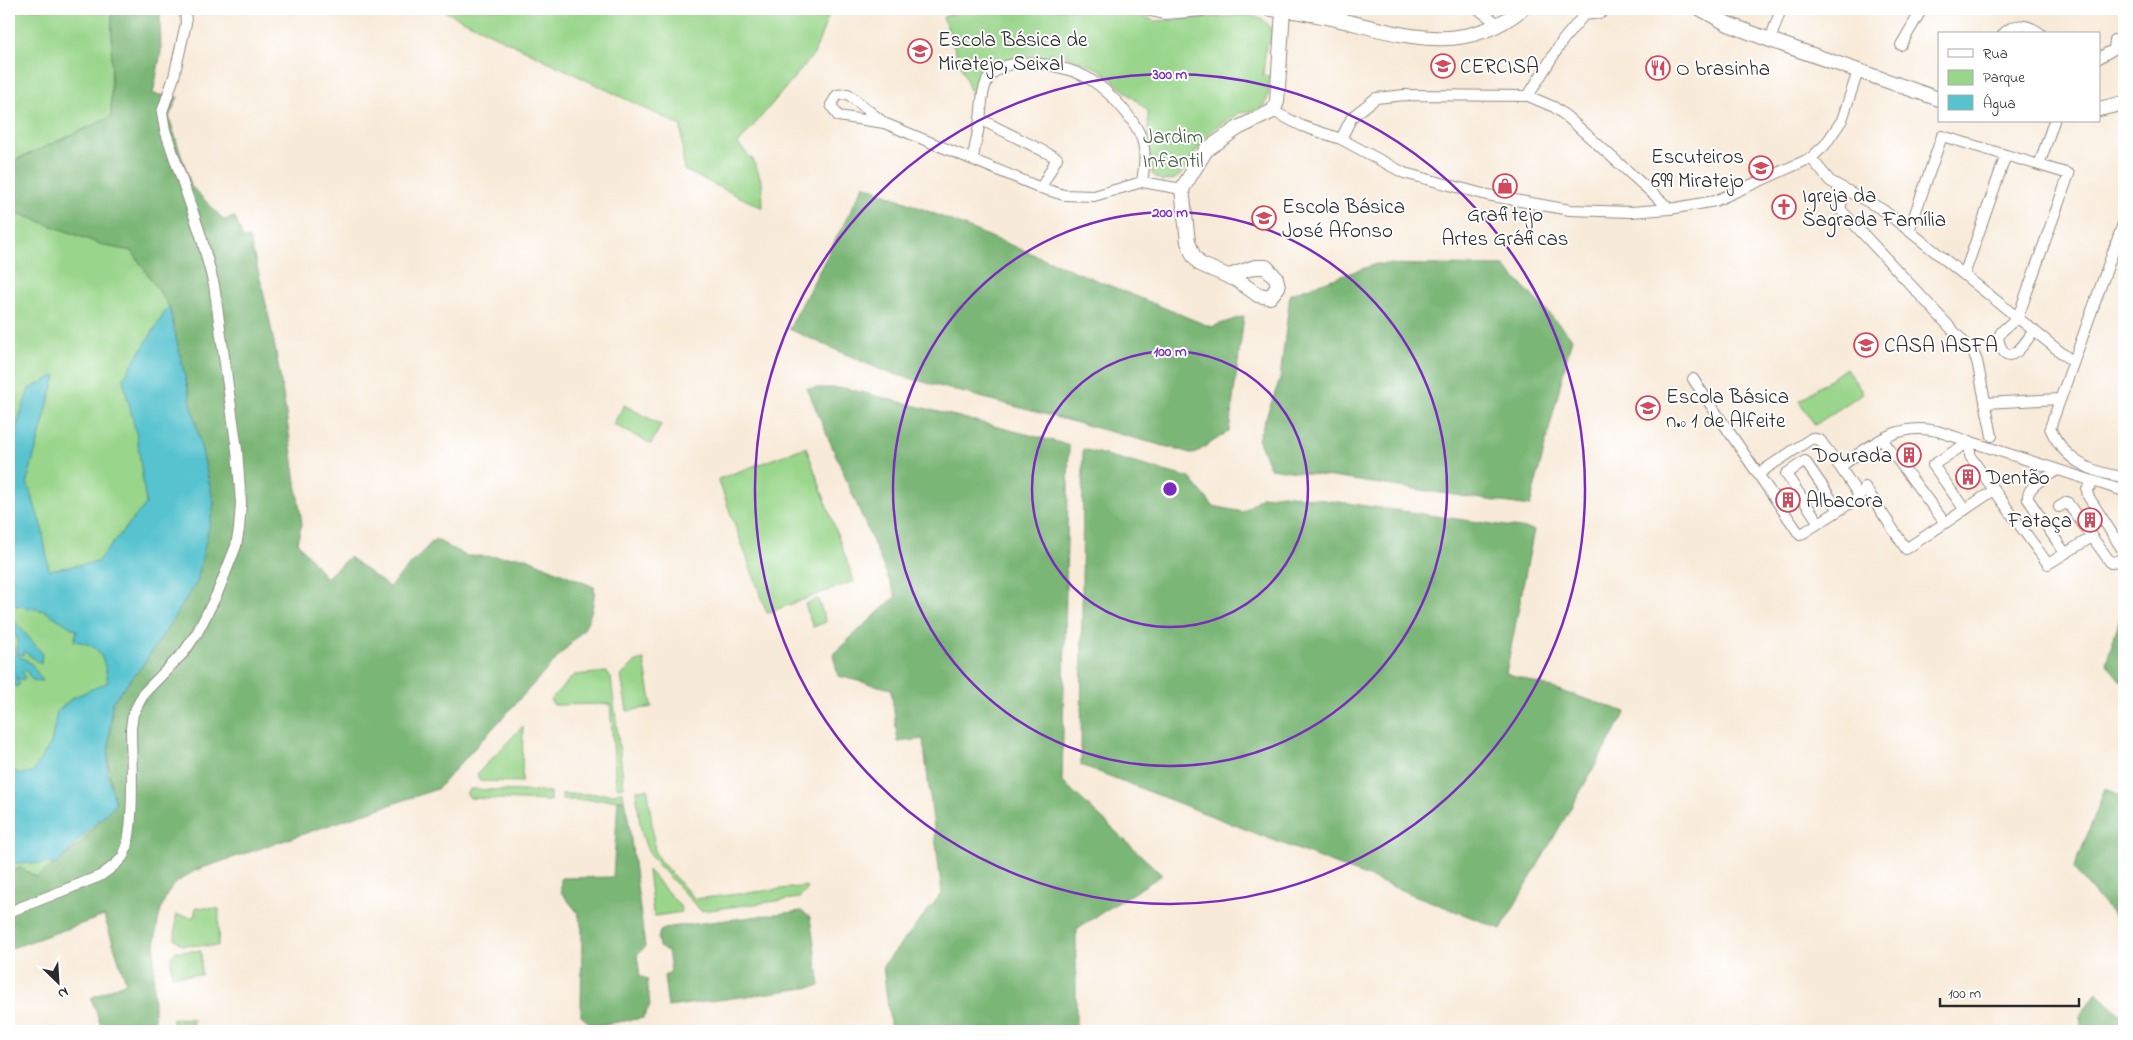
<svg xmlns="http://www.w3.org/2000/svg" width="2133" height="1040" viewBox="0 0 2133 1040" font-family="'Indie Flower',sans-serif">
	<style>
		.green { fill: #99d58a; stroke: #62805a }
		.forest { fill: #7ab676; stroke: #527050 }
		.water { fill: #56c3cf; stroke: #40777d }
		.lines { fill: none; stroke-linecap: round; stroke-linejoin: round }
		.street-casing { stroke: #928a82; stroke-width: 12 }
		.secondary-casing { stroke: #928a82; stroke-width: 16 }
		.street { stroke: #fff; stroke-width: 10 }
		.secondary { stroke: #fff; stroke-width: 14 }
		.ring { fill: none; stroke: #7b2cbf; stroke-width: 2.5 }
		.labels { text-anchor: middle; stroke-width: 4; stroke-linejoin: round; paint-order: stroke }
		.poi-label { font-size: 21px; fill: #2b2b2b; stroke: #fff; text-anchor: start }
		.park-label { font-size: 21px; fill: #4c5e48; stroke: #fff }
		.centre { fill: #7b2cbf; stroke: #fff; stroke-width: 2.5 }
		.ring-label { font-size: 15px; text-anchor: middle; font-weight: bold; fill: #7b2cbf; stroke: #fff; stroke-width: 4; stroke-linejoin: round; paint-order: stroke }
	</style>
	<rect width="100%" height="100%" fill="#fff"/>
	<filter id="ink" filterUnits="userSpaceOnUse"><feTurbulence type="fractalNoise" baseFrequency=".02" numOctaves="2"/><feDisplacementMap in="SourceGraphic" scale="10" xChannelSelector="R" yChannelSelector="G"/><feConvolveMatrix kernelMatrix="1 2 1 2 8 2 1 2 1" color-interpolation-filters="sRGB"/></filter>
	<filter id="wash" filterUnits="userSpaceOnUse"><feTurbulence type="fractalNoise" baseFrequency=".0096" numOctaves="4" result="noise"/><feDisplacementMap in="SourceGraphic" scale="20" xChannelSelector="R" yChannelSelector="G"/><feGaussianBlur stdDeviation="1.12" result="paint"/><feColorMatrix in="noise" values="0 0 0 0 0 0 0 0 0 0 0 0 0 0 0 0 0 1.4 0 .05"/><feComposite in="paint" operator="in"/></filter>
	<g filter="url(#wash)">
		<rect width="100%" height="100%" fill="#f8ead8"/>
		<!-- green -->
		<path class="green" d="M 9,9 L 112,9 L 111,117 L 9,163 Z
			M 440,9 L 831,9 L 814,54 L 738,144 L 754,161 L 762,183 L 763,208 L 684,170 L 681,126 Z
			M 989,9 L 1124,9 L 1155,21 L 1249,15 C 1266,20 1272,23 1273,41 L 1266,45 L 1263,75 L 1270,76 L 1268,97 L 1264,106 L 1257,110 L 1240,113 L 1219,125 L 1206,137 L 1181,174 L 1175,179 L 1162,181 L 1152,174 C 1149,153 1148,132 1148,111 L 1101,70 L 1066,55 L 1049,53 L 1049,57 C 1008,57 988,54 974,98 L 972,96 L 943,17 L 958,12 Z
			M 9,210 L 106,246 L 132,251 L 169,306 L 143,665 L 112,702 L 111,786 L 103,817 L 82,843 L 37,877 L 21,868 L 9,871 Z
			M 1846,368 L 1863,393 L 1815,425 L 1799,401 Z
			M 624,405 L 661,425 L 651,444 L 613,424 Z
			M 806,447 L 854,581 L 767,613 L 718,479 Z
			M 818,599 L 826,622 L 813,627 L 805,604 Z
			M 644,660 L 652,707 L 627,711 L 621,676 L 635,662 Z
			M 607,672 L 611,678 L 624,787 L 618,788 L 616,784 L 610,704 L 554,705 L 550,700 L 574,675 Z
			M 523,726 L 522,782 L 480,781 L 477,774 Z
			M 470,789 L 550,792 L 550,801 L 470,798 L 466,793 Z
			M 648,789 L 655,852 L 660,861 L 695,899 L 807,886 L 807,890 L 799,898 L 701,911 L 652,858 C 639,838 639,813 636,790 Z
			M 619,792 L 623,792 L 624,800 L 562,800 L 562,794 L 614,794 Z
			M 648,870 L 680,906 L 682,912 L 655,916 L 653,912 Z
			M 196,907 L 219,909 L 218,946 L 182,945 L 175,939 L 176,915 L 194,917 Z
			M 176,951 L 201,951 L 201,975 L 172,975 L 171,957 Z
			M 173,1018 L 193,1019 L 192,1031 L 172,1031 Z"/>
		<!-- forest -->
		<path class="forest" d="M 112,9 L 160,9 L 161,52 L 153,94 L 178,97 L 169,117 L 191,186 L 224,220 L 235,217 L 243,239 L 249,238 C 277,332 288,428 302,524 L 297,542 L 326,578 L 349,557 L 389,587 L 435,539 L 466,556 L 524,557 L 594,587 C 595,603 591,615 584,629 L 437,789 L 196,870 C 188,875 177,881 171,888 C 148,920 155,991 154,1031 L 103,1031 L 91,998 L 126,982 L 104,916 L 9,949 L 9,871 L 21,868 L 37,877 L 82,843 L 113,803 L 108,758 L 112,702 L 143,665 L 214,504 L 169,306 L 132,251 L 106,246 L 9,210 L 9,163 L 111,117 Z
			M 864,185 L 1211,327 L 1244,316 L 1229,431 L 1194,454 L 886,372 L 789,329 Z
			M 1376,264 L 1504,266 L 1572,338 L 1530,506 L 1270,468 L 1258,439 L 1280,379 L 1290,294 Z
			M 807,388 L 845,388 L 1069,445 L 1062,781 L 1162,875 L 1076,929 L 1076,1031 L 891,1031 L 883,966 L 942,893 L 923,739 L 898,742 L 891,689 L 838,676 L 833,654 L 896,596 Z
			M 1083,449 L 1190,478 L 1213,506 L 1243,512 L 1261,497 L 1283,494 L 1534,530 L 1506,673 L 1626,712 L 1501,929 L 1081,765 Z
			M 2124,605 L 2124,684 L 2123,684 L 2106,663 Z
			M 2105,789 L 2124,797 L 2124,928 L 2074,869 Z
			M 618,800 L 624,800 L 628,817 L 645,947 L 637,955 L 640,976 L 647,979 L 650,1005 L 643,1018 L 593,1026 L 581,1016 L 582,929 L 578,913 L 561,892 L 561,878 L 613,877 Z
			M 801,911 L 810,917 L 820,986 L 668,1007 L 664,976 L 671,971 L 668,951 L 659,947 L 658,939 L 660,931 L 670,927 Z
			M 2096,992 L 2122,1016 L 2124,1015 L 2124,1031 L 2082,1031 L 2080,1016 Z"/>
		<!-- water -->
		<path class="water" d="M 169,306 L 214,504 L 197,582 L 143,665 L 112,702 L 107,773 L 116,804 L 86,833 L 57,864 L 9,863 L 9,768 L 20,774 L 32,773 L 51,743 L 57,712 L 72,698 L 108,682 C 104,658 101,644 74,641 L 77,631 L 45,611 L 9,604 L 9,448 L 29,389 L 56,375 L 27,482 L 42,528 L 49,570 L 97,562 L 146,504 L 137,437 L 123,379 Z
			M 9,617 L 17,624 L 42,653 L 41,664 L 24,651 L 23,655 L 18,654 L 17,637 L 9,631 Z
			M 9,643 L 19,657 C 32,660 35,671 43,681 L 32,680 L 26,670 L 22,671 L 25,676 L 23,680 L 16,677 L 20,684 L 16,687 L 9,677 Z"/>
	</g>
	<g filter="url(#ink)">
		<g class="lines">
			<!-- street casing -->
			<g class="street-casing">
				<path id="street" d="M 1478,9 L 1498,24
					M 2003,34 C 2015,22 2028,24 2041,34
					M 1770,40 L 1781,9
					M 1901,45 L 1922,9
					M 2099,58 L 2114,49 L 2115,40
					M 1528,96 L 1563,40 L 1584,15 L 1601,13 L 1600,9
					M 1273,111 L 1302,126 L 1341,139 L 1404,173 L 1487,195 L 1570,210 L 1631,212 L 1670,209 L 1715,201 L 1811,158 L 1825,145 L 1842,120 L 1858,71
					M 980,119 L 1057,158 L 1041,188
					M 884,123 L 848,94 L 837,95 L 831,105 L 838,116 L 884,123 L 1041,188 L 1064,195 L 1094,196 L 1142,182 L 1182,189
					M 1341,139 L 1352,117 L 1376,98 L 1405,95 L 1528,96 L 1554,107 L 1566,116 L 1670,209
					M 973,158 C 975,145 978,133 980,120 C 982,107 981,91 988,79 C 1005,51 1068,65 1091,80 C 1109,91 1133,117 1141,137 C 1147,151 1144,168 1142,182
					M 1811,158 L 1830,181 L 1883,210 L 2073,362
					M 2039,165 L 2054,121
					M 1837,185 L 1842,201 L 1840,209 L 1973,352 L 1977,361 L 1992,436
					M 2124,221 L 2050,428 C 2064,460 2090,473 2124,477
					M 1909,231 L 1942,136 L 2069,174 L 2018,317 L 2002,331 L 1998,338 C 2006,373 2024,345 2034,330
					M 1964,275 L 2006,155
					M 1693,379 L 1758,474 L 1812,438 L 1820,440 L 1840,467 C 1871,445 1896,422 1937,431 L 2124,491
					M 1985,403 L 2060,399
					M 1882,439 L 1945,523 L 1994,490 L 1970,456 L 1970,441
					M 2057,470 C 2047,477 2026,486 2028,499 L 2065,553
					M 1758,474 L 1800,535 L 1860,497 L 1840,467
					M 2094,482 L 2087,490 L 2088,496 L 2124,552
					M 1865,487 L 1906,549 L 1945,523
					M 1994,490 L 2048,564 L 2092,537 L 2067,502 L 2059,507
					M 1965,510 L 1933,465 L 1970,441
					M 1819,523 L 1786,474 L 1805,461 L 1839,510
					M 2092,537 L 2111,563 L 2124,558
					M 9,912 L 100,876 C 108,870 117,865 123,856 C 136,833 131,757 131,728 L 133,714 L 144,693 L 184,652 L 197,633 L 217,594 L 236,546 L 239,529 L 241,503 L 237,450 L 214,285 L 201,236 L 165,130 L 162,112 L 174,77 L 186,23 L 185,9"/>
			</g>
			<!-- secondary casing -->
			<g class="secondary-casing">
				<path id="secondary" d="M 1151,9 L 1165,12 L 1201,9
					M 1270,9 C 1289,10 1308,13 1327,17 C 1397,32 1458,60 1522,9
					M 1701,9 L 1728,24 L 1770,40 L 1939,99
					M 2099,109 L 2124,103
					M 1229,276 L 1255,267 L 1266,267 L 1276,278 L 1278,287 L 1270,297 L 1258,295 L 1237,280 L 1200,264 L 1193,255 L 1188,242 L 1182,189 L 1206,150 L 1238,128 L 1273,111 L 1277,102 L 1283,10"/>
			</g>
			<!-- street -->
			<use href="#street" class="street"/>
			<!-- secondary -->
			<use href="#secondary" class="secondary"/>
		</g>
	</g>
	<!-- distance rings -->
	<g class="ring">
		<circle cx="1170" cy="489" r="138"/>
		<circle cx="1170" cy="489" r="277"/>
		<circle cx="1170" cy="489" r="415"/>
	</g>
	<!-- icons -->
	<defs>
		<g id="school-ring" transform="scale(1.25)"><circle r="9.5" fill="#fff" stroke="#d1495b" stroke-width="1.5"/><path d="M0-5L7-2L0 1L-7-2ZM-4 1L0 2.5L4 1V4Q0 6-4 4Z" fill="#d1495b"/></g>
		<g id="restaurant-ring" transform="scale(1.25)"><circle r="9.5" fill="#fff" stroke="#d1495b" stroke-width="1.5"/><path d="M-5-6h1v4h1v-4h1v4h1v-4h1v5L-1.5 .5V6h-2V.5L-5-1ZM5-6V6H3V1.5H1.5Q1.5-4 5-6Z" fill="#d1495b"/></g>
		<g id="shop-ring" transform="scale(1.25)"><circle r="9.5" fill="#fff" stroke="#d1495b" stroke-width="1.5"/><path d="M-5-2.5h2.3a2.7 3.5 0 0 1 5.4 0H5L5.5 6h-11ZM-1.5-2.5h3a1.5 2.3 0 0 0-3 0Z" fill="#d1495b"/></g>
		<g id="church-ring" transform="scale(1.25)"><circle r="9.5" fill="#fff" stroke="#d1495b" stroke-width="1.5"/><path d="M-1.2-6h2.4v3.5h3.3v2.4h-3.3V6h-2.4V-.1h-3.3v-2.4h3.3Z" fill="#d1495b"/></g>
		<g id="building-ring" transform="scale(1.25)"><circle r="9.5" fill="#fff" stroke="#d1495b" stroke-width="1.5"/><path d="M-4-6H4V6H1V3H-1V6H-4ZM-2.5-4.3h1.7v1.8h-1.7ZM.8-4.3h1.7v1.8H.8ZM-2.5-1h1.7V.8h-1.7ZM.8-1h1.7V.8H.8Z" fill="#d1495b"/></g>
	</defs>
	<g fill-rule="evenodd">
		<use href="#school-ring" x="920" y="51"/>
		<use href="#school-ring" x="1443" y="66"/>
		<use href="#restaurant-ring" x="1658" y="68"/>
		<use href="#school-ring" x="1761" y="168"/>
		<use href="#shop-ring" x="1505" y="186"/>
		<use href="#church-ring" x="1784" y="207"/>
		<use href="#school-ring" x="1264" y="218"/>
		<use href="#school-ring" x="1866" y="345"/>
		<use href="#school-ring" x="1648" y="408"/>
		<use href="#building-ring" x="1909" y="455"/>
		<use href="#building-ring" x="1968" y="477"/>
		<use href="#building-ring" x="1788" y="500"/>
		<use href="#building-ring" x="2090" y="520"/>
	</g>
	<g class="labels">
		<!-- poi labels -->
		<g class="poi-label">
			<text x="938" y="46">Escola Básica de<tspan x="938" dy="24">Miratejo, Seixal</tspan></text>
			<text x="1460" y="73">CERCISA</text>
			<text x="1676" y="75">O brasinha</text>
			<text x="1744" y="163" text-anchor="end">Escuteiros<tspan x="1744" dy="24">699 Miratejo</tspan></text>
			<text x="1802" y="202">Igreja da<tspan x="1802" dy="24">Sagrada Família</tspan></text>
			<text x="1282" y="213">Escola Básica<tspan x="1282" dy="24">José Afonso</tspan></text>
			<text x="1505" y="221" text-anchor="middle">Grafitejo<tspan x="1505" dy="24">Artes Gráficas</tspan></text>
			<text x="1884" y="352">CASA IASFA</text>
			<text x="1666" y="403">Escola Básica<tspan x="1666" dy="24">n.º 1 de Alfeite</tspan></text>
			<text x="1892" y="462" text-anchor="end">Dourada</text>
			<text x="1986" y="484">Dentão</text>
			<text x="1806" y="507">Albacora</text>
			<text x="2072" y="527" text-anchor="end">Fataça</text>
		</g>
		<!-- park labels -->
		<g class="park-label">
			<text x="1173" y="143">Jardim<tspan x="1173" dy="24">Infantil</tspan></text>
		</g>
	</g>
	<circle cx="1170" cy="489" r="8" class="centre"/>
	<g class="ring-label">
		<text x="1170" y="79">300 m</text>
		<text x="1170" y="217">200 m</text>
		<text x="1170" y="356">100 m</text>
	</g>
	<!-- margin -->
	<rect width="2133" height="1040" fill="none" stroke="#fff" stroke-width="30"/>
	<!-- legend -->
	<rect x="1938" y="32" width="162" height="90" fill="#ffffff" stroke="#aaaaaa"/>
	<rect x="1948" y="49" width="25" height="8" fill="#ffffff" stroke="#aaaaaa"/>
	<text x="1983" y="58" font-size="15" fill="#2b2b2b">Rua</text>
	<rect x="1948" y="70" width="25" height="15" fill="#99d58a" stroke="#aaaaaa"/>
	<text x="1983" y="82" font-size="15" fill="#2b2b2b">Parque</text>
	<rect x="1948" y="95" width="25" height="15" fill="#56c3cf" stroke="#aaaaaa"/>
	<text x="1983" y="108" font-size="15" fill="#2b2b2b">Água</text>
	<!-- north arrow -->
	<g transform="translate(58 982) rotate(155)" stroke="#ffffff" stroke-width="4" paint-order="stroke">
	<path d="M0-4L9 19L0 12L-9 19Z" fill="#2b2b2b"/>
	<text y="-8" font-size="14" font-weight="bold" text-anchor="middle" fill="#2b2b2b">N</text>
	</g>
	<!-- scale -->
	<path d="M1940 998v8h139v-8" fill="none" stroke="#2b2b2b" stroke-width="2.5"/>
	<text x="1948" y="998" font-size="15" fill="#2b2b2b" stroke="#ffffff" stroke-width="4" paint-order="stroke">100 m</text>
</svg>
